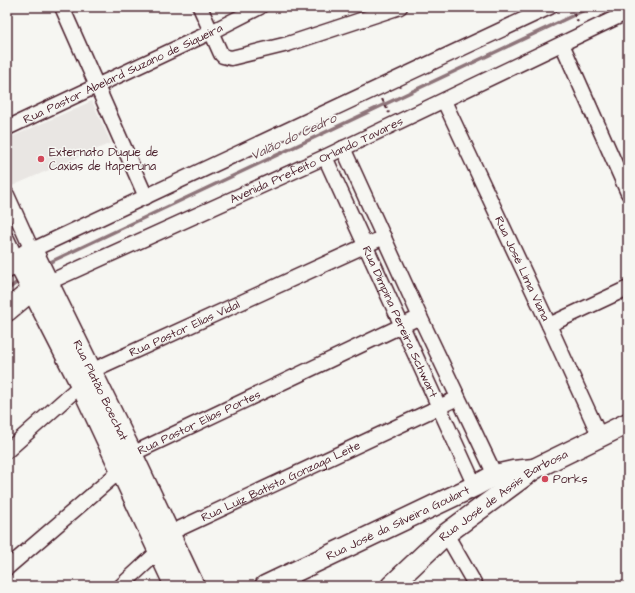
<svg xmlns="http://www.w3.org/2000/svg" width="635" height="593" viewBox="0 0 635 593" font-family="'Architects Daughter',sans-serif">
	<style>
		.built { fill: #e9e6e3 }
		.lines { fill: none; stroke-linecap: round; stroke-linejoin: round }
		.stream { stroke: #8e747a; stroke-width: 3.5 }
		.minor-casing { stroke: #4a1f2b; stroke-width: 17 }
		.secondary-casing { stroke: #4a1f2b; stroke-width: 23 }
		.path { stroke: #4a1f2b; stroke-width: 2; stroke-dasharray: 4 3; stroke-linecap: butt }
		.minor { stroke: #f6f6f2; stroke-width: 14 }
		.secondary { stroke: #f6f6f2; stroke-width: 20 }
		.poi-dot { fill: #d1495b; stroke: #f6f6f2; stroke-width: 1.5 }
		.labels { text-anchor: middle; stroke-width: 3; stroke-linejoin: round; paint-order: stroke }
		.street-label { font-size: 12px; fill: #4a1f2b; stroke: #f6f6f2 }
		.poi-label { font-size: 12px; fill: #4a1f2b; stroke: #f6f6f2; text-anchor: start }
		.water-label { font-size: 13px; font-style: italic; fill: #6c4a52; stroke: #f6f6f2 }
	</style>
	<rect width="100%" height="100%" fill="#f6f6f2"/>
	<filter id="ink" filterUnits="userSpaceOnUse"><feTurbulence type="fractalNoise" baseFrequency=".025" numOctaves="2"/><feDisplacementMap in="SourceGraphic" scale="8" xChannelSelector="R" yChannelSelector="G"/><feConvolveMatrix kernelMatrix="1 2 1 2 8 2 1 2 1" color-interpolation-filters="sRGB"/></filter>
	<g filter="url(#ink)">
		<!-- built -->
		<path class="built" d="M 92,101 L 111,143 L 12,186 L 7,175 L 7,139 Z"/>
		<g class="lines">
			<!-- stream -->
			<path class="stream" d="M 46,264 L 591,7
				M 7,290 L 20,280"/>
			<!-- minor casing -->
			<g class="minor-casing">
				<g id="minor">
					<path d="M 62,7 L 146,197"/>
					<path d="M 200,7 L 221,54 L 223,56 L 231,58 L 288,44 L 400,7"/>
					<path d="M 562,44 L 628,193"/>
					<path id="s1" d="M 444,101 L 549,325 L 600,437"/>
					<path id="s2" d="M 7,128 L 211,32 L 260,7"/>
					<path d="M 343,148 L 420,317 L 495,475"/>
					<path id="s3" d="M 325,157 L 475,486"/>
					<path d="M 7,195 L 32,250 L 550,7"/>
					<path d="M 7,239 L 17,260"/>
					<path id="s4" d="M 47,283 L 325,157 L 628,12"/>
					<path d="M 549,325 L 628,288"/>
					<path id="s5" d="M 7,451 L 81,385 L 91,371 L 384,237"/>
					<path d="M 446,534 L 476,586"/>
					<path id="s6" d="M 7,568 L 121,470 L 132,454 L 420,317"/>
					<path id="s7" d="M 121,586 L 159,551 L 170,533 L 458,398"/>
				</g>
			</g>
			<!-- secondary casing -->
			<g class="secondary-casing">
				<g id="secondary">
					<path d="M 17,260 L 81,385 L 175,586"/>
					<path id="s8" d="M 7,268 L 32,250 L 132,454 L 194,586"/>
					<path d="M 7,311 L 32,290 L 44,284"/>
					<path id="s9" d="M 265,586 L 475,486 L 495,475 L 513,471 L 534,469"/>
					<path id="s10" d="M 391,586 L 446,534 L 534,469 L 628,423"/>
				</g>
			</g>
			<!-- path -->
			<path class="path" d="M 570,7 L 578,22
				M 382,99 L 389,113"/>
			<!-- minor -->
			<use href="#minor" class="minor"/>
			<!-- secondary -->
			<use href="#secondary" class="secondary"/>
		</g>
	</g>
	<!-- markers -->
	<g class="poi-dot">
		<circle cx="41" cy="159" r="4"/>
		<circle cx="545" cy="479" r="4"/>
	</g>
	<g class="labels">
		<!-- street labels -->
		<g class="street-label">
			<text dy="4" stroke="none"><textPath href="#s2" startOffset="128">Rua Pastor Abelard Suzano de Siqueira</textPath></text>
			<text dy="4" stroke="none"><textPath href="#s4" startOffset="296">Avenida Prefeito Orlando Tavares</textPath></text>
			<text dy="4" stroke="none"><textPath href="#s1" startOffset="185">Rua José Lima Viana</textPath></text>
			<text dy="4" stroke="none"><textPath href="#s3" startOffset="181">Rua Dimpina Pereira Schwart</textPath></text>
			<text dy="4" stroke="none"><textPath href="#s5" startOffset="219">Rua Pastor Elias Vidal</textPath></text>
			<text dy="4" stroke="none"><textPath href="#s8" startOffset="187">Rua Platão Boechat</textPath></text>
			<text dy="4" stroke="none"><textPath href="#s6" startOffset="244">Rua Pastor Elias Portes</textPath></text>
			<text dy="4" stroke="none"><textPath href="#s7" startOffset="195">Rua Luiz Batista Gonzaga Leite</textPath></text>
			<text dy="4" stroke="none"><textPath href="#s10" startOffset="145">Rua José de Assis Barbosa</textPath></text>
			<text dy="4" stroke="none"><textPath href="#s9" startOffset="147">Rua José da Silveira Goulart</textPath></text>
		</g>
		<!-- poi labels -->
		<g class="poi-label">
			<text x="49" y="156">Externato Duque de<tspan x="49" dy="14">Caxias de Itaperuna</tspan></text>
			<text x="553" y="483">Porks</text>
		</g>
		<!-- water labels -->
		<g class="water-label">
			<text transform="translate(293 136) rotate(-25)" y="5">Valão do Cedro</text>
		</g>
	</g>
	<!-- margin -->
	<rect width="635" height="593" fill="none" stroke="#f6f6f2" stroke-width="24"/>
	<rect x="12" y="12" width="611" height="569" fill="none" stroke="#4a1f2b" stroke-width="1.5" filter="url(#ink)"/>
</svg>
